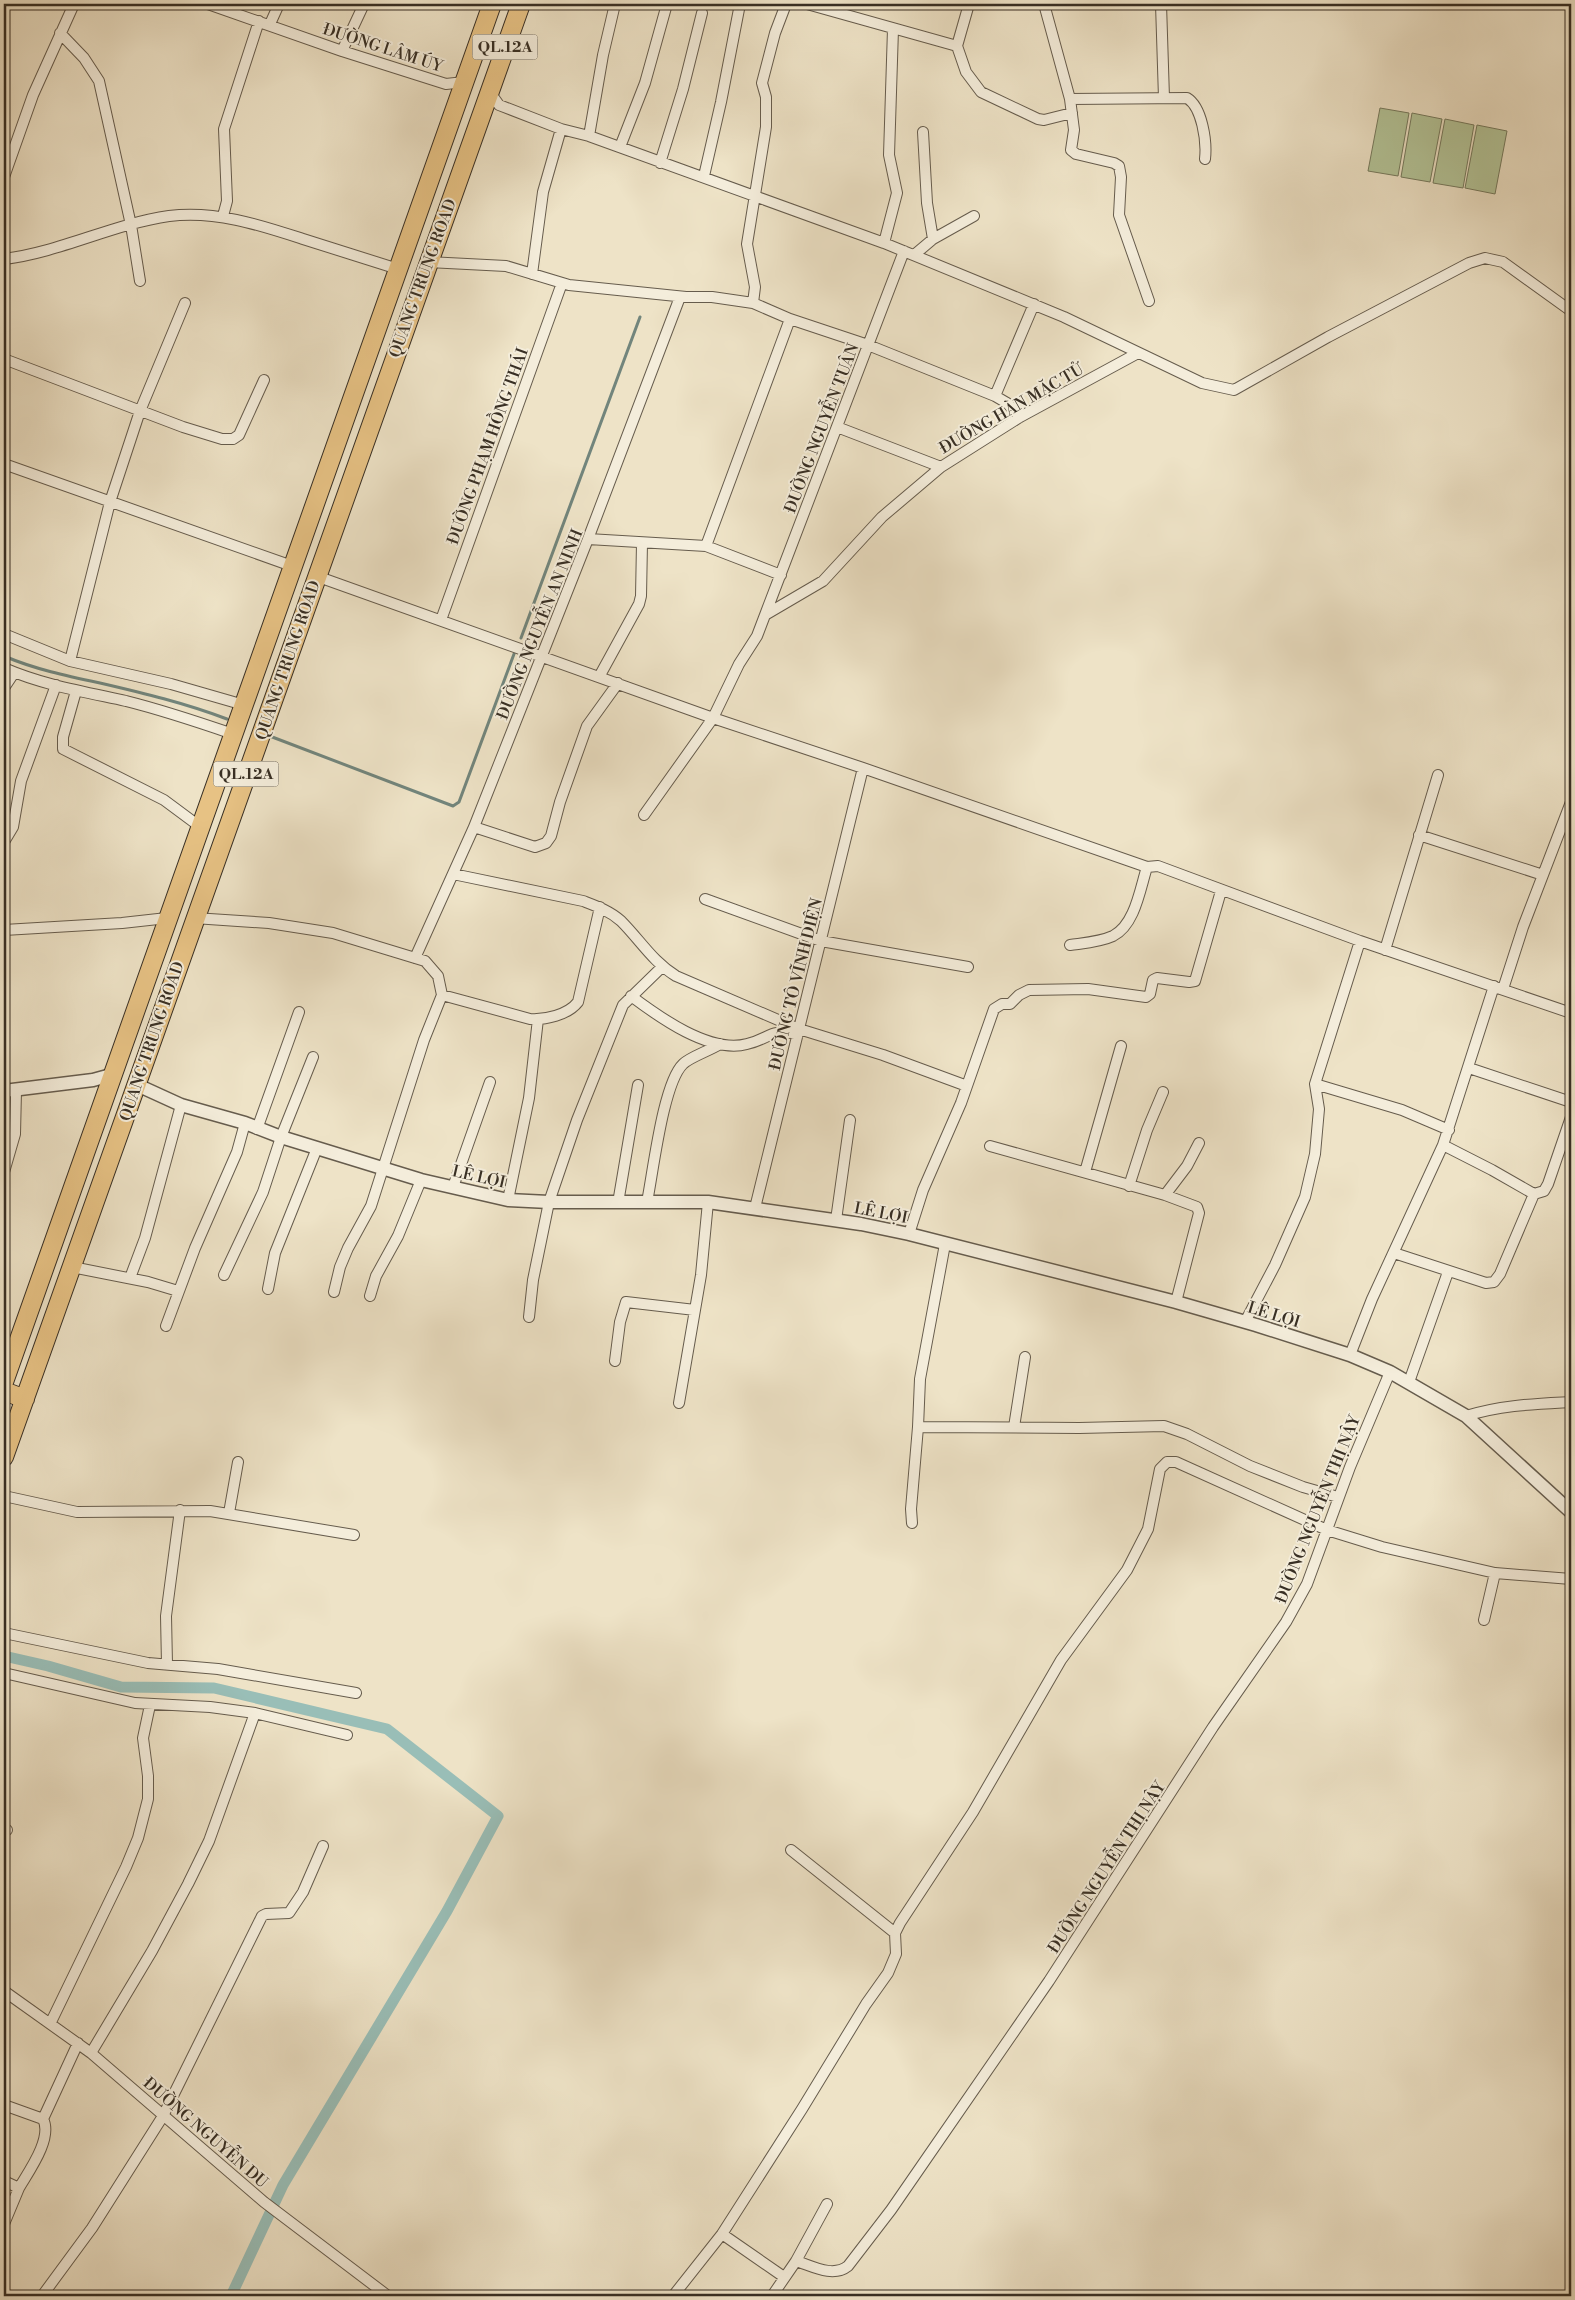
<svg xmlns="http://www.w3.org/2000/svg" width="1575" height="2300" viewBox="0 0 1575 2300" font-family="'Libre Bodoni',serif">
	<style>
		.green { fill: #b4c599; stroke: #767a5e }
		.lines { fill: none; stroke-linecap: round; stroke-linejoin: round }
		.stream { stroke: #72857c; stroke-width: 3 }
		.canal { stroke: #99beb7; stroke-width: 11 }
		.minor-casing { stroke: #665c4d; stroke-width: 12 }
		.tertiary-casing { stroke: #665c4d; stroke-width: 15 }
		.trunk-casing { stroke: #382f24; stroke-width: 20 }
		.minor { stroke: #f4eddb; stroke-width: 10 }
		.tertiary { stroke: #f4eddb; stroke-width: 12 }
		.trunk { stroke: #e7c284; stroke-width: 18 }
		.labels { text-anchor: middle; stroke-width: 4; stroke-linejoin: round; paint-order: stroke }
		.shield { fill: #f4eddb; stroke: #70685b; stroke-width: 1 }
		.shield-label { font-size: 15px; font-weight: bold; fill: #382f24 }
		.street-label { font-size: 16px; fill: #382f24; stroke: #f4eddb }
	</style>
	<rect width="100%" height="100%" fill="#eee3c7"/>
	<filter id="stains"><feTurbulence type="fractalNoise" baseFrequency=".004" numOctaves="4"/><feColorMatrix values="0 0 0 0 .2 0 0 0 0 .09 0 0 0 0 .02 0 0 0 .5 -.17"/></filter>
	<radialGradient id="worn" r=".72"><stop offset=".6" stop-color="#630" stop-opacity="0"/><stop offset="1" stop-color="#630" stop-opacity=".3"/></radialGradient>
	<!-- green -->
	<path class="green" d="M 1380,108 L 1409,113 L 1398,176 L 1368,171 Z
		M 1412,113 L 1442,119 L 1430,182 L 1401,177 Z
		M 1445,119 L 1474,125 L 1463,188 L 1433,183 Z
		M 1477,125 L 1507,131 L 1495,194 L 1465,188 Z"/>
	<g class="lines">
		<!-- stream -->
		<path class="stream" d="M 521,638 L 640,317
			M 4,656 C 34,669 67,676 100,683 C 143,693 185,703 227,719
			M 267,735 L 453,806 L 459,802 L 514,654"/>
		<!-- canal -->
		<path class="canal" d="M 4,1656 L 48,1666 L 121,1687 L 214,1688 L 387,1729 L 498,1816 L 447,1911 L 283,2185 L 231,2296"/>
		<!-- minor casing -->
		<g class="minor-casing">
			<path id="minor" d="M 208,4 L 342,51 L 446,84 L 464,82
				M 807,4 L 957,46
				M 969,4 L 957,46 L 966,72 L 981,92 L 1038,119 L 1044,120 L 1072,113
				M 1044,4 L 1070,99 L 1074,130 L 1071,150 L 1076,154 L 1114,163 L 1119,166 L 1121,177 L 1119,215 L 1149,301
				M 1161,4 L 1164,98
				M 270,24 L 279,4
				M 60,33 L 84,58 L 99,81 L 131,225 L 140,281
				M 342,51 L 364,4
				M 489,91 L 499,105 L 561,129 L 589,136 L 884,243 L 1064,317 L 1202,383 L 1234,390 L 1328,337 L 1469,263 L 1485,258 L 1503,262 L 1571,311
				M 1070,99 L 1187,98 C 1202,107 1207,141 1205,159
				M 923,132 L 927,203 L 933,239
				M 589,136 L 603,55 L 615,4
				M 620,147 L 645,83 L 667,4
				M 660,163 L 683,89 L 702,13
				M 704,176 L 721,102 L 740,4
				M 4,177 L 33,95 L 74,4
				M 223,216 L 227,201 L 224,129 L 259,21
				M 884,243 L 897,193 L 889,155 L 893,29
				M 914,255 L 933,239 L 974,216
				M 4,259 C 61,252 113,224 169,216 C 215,210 260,225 303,239 C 335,249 366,259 398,269
				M 428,262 L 506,266 L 569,285 L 686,297 L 712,297 L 753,303 L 790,319 L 868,345 L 995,396 L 1007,403 L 1020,417
				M 532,274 L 543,192 L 561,129
				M 753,303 L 755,287 L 747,244 L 766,127 L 766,97 L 762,83 L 775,33 L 786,4
				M 4,359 L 183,427 L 222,439 L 233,439 L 239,435 L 264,380
				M 995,396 L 1034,304
				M 837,427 L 941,467
				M 4,464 L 292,566
				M 588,539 L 706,546 L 781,575
				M 706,546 L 790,319
				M 316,576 L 713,718 L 863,768 L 1147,867 L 1158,866 L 1360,941 L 1571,1013
				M 765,615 L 904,251
				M 441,620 L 562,283
				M 4,634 L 70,661 L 171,684 L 244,705
				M 70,661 L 110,502 L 140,411 L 185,303
				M 4,668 C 43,685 85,692 126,701 C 162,710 198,722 233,734
				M 599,677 L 639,604 L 641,596 L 642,543
				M 4,688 L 14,673
				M 76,691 L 63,737 L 63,749 L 164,800 L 199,826
				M 644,815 L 713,718 L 739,664 L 757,636 L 765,615 L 823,581 L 882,517 L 941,467 L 1020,417 L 1138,353
				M 474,827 L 535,847 L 546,843 L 551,836 L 560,802 L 587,726 L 618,683
				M 1419,835 L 1543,875
				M 4,842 L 13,827 L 21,781 L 56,685
				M 453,874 L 583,901 C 596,906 610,911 621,921 C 640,940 653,962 676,976 L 799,1029 L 883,1055 L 967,1086
				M 705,899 L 821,941 L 968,967
				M 194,918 L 269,923 L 333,933 L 425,961 L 438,976 L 442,995 L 424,1040 L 371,1206 L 348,1248 L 340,1267 L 334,1292
				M 4,930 L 122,923 L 167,918
				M 1070,945 C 1084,943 1100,942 1113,936 C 1135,925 1140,889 1147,867
				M 1385,950 L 1438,775
				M 415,958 L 474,827 L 588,539 L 680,297
				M 1503,989 L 1523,927 L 1571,802
				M 442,995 L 530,1019 C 545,1020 568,1015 578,1002 L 600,907
				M 631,996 C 659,1017 710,1054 747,1044 C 772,1038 767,1029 798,1034
				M 1469,1068 L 1571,1102
				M 1315,1084 L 1402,1110 L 1449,1130
				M 257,1129 L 299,1012
				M 1443,1145 L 1492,1170 L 1534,1194
				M 990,1146 L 1165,1195 L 1197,1207 L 1199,1213 L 1176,1302
				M 4,1172 L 15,1134 L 16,1091
				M 1085,1172 L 1121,1046
				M 1129,1186 L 1147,1130 L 1163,1092
				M 453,1187 L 490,1082
				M 1165,1195 L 1187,1166 L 1199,1143
				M 508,1200 L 529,1098 L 538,1019
				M 647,1202 C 653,1173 663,1083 683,1064 C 690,1057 709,1051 720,1044
				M 618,1203 L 638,1085
				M 755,1208 L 863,768
				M 836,1220 L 850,1120
				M 909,1234 L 923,1190 L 961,1103 L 994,1009 L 1002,1004 L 1010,1004 L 1019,995 L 1029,990 L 1088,989 L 1146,997 L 1150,994 L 1153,980 L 1157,978 L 1189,982 L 1195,981 L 1221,891
				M 1394,1253 L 1486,1283 L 1494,1282 L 1500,1274 L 1534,1194 L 1544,1191 L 1548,1184 L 1571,1117
				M 72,1267 L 148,1282 L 178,1291
				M 224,1275 L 263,1192 L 281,1137 L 313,1057
				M 130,1278 L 145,1238 L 181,1105
				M 268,1289 L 275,1253 L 317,1148
				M 370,1296 L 376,1276 L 398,1236 L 421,1180
				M 529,1317 L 533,1280 L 549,1202 L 577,1120 L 623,1005 L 662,967
				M 1245,1322 L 1275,1265 L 1305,1197 L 1315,1154 L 1319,1109 L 1315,1084 L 1360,941
				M 166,1326 L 195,1248 L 237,1152 L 245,1123
				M 1350,1355 L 1372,1299 L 1443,1145 L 1494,986
				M 615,1361 L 620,1322 L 626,1302 L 695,1310
				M 1409,1382 L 1448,1272
				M 679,1403 L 701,1275 L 708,1202
				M 1466,1416 C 1501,1405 1535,1404 1571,1402
				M 918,1427 L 1079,1428 L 1164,1426 L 1187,1434 L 1250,1466 L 1303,1487 L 1338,1497
				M 1014,1427 L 1025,1357
				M 4,1496 L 77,1512 L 210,1511 L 354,1535
				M 229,1513 L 238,1462
				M 912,1523 L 911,1509 L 918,1427 L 920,1379 L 945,1244
				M 1484,1620 L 1495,1573
				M 4,1633 L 148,1663 L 218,1669 L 356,1693
				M 167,1664 L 166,1616 L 180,1510
				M 4,1673 L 135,1703 L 210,1707 L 255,1713 L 347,1735
				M 4,1830 L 7,1830
				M 791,1850 L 895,1933
				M 4,1991 L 91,2053 L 264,2202 L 388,2296
				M 51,2022 L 126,1867 L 138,1838 L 148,1799 L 148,1776 L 143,1738 L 150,1705
				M 91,2053 L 152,1951 L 188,1884 L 209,1841 L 255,1713
				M 4,2105 L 43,2119
				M 4,2181 L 19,2188 C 29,2171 53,2138 43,2119 L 78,2043
				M 4,2224 L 19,2188
				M 722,2234 L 784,2277
				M 796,2261 L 827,2204
				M 42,2296 L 92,2228 L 163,2116 L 262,1916 L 266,1914 L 289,1913 L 303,1892 L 323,1846
				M 673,2296 L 722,2234 L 802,2109 L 866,2004 L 888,1973 L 896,1954 L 895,1933 L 900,1923 L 973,1812 L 1061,1660 L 1127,1570 L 1148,1529 L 1160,1469 L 1167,1462 L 1176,1462 L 1327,1530 L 1382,1547 L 1495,1573 L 1571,1579
				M 772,2296 L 796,2261 C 812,2266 833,2278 848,2266 L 891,2210 L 1049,1981 L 1213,1727 L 1286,1622 L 1307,1584 L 1350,1467 L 1390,1372"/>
		</g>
		<!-- tertiary casing -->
		<g class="tertiary-casing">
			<path id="tertiary" d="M 135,1084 L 181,1105 L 245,1123 L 281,1137 L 421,1180 L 508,1200 L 549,1202 L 708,1202 L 861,1224 L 909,1234 L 1176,1302 L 1256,1325 L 1350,1355 L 1390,1372 L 1466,1416 L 1571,1512
				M 4,1091 L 93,1080 L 111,1075"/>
		</g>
		<!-- trunk casing -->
		<g class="trunk-casing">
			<path id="trunk" d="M 4,1382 L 492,4
				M 4,1391 L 25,1399
				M 4,1457 L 521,4"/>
		</g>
		<!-- minor -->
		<use href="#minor" class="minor"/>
		<!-- tertiary -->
		<use href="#tertiary" class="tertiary"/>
		<!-- trunk -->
		<use href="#trunk" class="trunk"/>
	</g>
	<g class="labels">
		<!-- shield labels -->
		<g class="shield">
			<rect x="472.5" y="34.5" width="65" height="25" rx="4"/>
			<rect x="213.5" y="761.5" width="65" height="25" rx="4"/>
		</g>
		<g class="shield-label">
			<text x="505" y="52">QL.12A</text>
			<text x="246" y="779">QL.12A</text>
		</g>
		<!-- street labels -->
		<g class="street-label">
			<text transform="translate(383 47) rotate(18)" y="6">ĐƯỜNG LÂM ÚY</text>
			<text transform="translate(422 278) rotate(-70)" y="6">QUANG TRUNG ROAD</text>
			<text transform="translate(1011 408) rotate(-30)" y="6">ĐƯỜNG HÀN MẶC TỬ</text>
			<text transform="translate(821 428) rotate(-69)" y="6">ĐƯỜNG NGUYỄN TUÂN</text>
			<text transform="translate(487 446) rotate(-70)" y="6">ĐƯỜNG PHẠM HỒNG THÁI</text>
			<text transform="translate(539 624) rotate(-68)" y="6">ĐƯỜNG NGUYỄN AN NINH</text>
			<text transform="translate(287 660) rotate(-71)" y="6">QUANG TRUNG ROAD</text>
			<text transform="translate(795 984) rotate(-76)" y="6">ĐƯỜNG TÔ VĨNH DIỆN</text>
			<text transform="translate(151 1041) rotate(-71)" y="6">QUANG TRUNG ROAD</text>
			<text transform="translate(479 1176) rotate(13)" y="6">LÊ LỢI</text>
			<text transform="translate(881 1212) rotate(11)" y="6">LÊ LỢI</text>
			<text transform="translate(1274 1314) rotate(17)" y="6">LÊ LỢI</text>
			<text transform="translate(1317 1509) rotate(-68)" y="6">ĐƯỜNG NGUYỄN THỊ NẬY</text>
			<text transform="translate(1106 1867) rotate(-57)" y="6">ĐƯỜNG NGUYỄN THỊ NẬY</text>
			<text transform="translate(206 2132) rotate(41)" y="6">ĐƯỜNG NGUYỄN DU</text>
		</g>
	</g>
	<!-- margin -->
	<rect width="1575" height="2300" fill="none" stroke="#eee3c7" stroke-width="20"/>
	<rect x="5" y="5" width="1565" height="2290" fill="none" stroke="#382f24" stroke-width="2.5"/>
	<rect x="10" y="10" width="1555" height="2280" fill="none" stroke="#382f24"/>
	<rect width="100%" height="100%" filter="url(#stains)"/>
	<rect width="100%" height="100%" fill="url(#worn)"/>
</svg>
